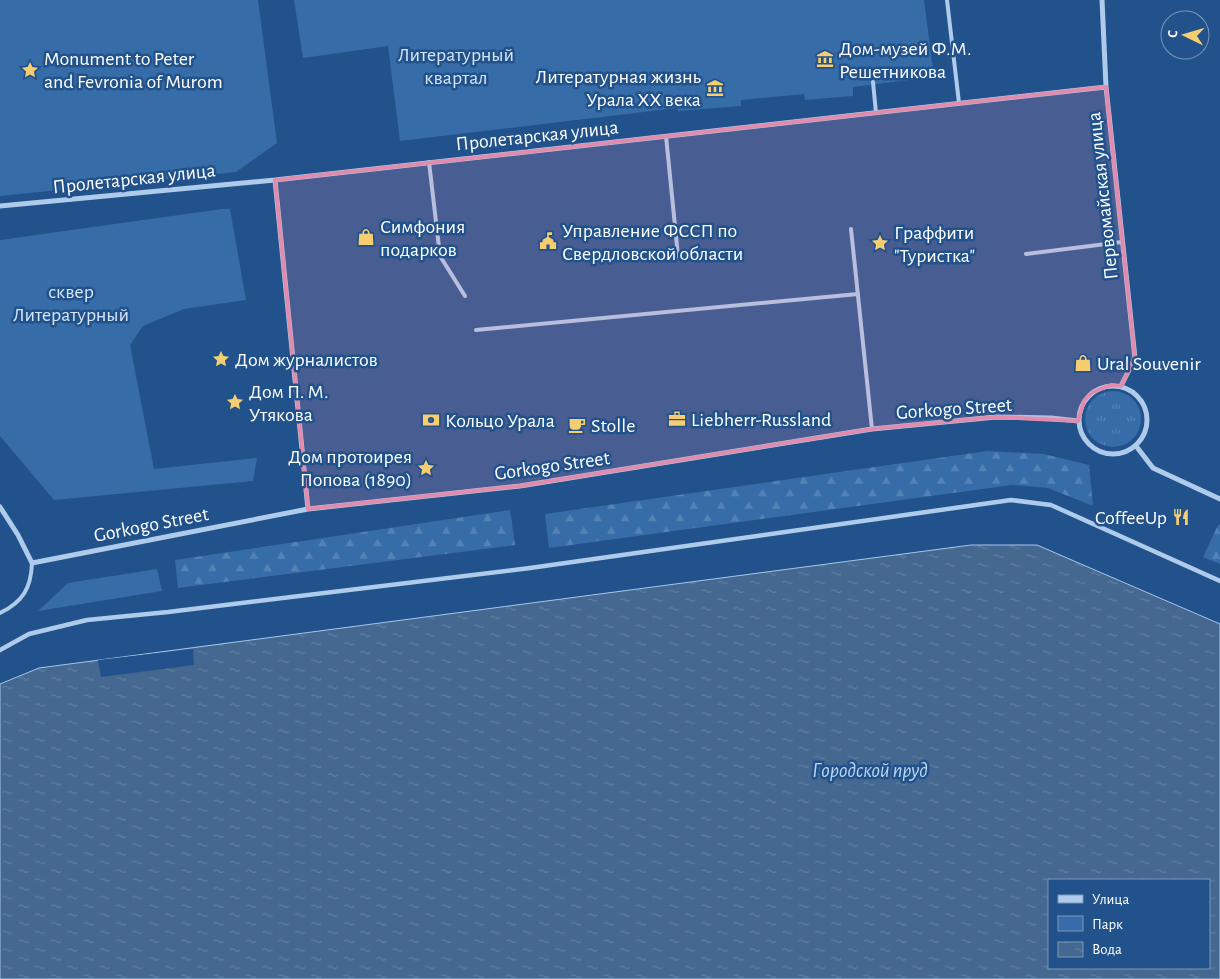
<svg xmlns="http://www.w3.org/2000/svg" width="1220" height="979" viewBox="0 0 1220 979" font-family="'Alegreya Sans',sans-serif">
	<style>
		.grass { fill: url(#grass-tufts) }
		.forest { fill: url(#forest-firs) }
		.green { fill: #366ca8 }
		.water { fill: url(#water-ripples); stroke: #a3c6ec; fill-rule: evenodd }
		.pier { fill: #22528b }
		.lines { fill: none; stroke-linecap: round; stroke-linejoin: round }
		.service { stroke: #afcbeb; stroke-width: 4 }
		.pedestrian { stroke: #afcbeb; stroke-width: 4.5 }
		.minor { stroke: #afcbeb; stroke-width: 5 }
		.marked { fill: #e08cad; fill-opacity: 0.2; stroke: #e08cad; stroke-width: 4; stroke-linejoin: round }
		.labels { text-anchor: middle; stroke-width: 5; stroke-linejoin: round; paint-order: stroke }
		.poi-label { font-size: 20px; fill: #fff; stroke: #22528b; text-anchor: start }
		.park-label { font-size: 20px; fill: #d4e5f8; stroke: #22528b }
		.street-label { font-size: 20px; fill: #fff; stroke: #22528b }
		.water-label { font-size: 21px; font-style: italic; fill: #bbd5f2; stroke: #22528b }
	</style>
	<defs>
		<pattern id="grass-tufts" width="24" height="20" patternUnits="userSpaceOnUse" patternTransform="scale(1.25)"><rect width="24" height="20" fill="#366ca8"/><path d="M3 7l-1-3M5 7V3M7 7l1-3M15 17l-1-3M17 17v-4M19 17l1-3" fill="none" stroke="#5482b5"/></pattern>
		<pattern id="forest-firs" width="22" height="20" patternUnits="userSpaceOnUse" patternTransform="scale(1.25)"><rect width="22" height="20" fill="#366ca8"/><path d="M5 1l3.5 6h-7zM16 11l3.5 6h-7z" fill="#5482b5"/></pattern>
		<pattern id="water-ripples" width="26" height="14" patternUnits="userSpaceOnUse" patternTransform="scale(1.25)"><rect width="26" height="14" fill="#456890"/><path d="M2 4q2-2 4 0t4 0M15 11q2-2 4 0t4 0" fill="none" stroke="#617fa1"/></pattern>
	</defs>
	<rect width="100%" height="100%" fill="#22528b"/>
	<!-- grass -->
	<path class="grass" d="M1085 419a28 28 0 1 1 56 0a28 28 0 1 1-56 0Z"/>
	<!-- forest -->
	<path class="forest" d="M 987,451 L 1044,454 L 1089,465 L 1093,506 L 1048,488 L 1012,485 L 549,548 L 545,514 Z
		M 510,510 L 515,545 L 178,588 L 175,560 Z
		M 1218,525 L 1220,525 L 1220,564 L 1203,557 Z"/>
	<!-- green -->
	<path class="green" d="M 0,0 L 258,0 L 277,143 L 236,172 L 0,196 Z
		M 294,0 L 924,0 L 934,77 L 853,87 L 853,96 L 805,100 L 804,94 L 741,100 L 741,106 L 678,111 L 677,108 L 400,141 L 388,46 L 303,58 Z
		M 222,209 L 230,209 L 246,300 L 184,309 L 143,326 L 130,345 L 154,469 L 257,458 L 253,481 L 54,500 L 0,436 L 0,240 Z
		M 157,569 L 162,591 L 38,611 L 68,583 Z"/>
	<!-- water -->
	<path class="water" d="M 971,545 L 1037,545 L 1220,624 L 1220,979 L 0,979 L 0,684 L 39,668 ZM 1049,880 L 1209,880 L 1209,968 L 1049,968 Z"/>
	<!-- pier -->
	<path class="pier" d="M 193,649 L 194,665 L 101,677 L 98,660 Z"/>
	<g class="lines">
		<!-- service -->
		<path class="service" d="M 947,0 L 959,103
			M 873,82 L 876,113
			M 666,136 L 678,256
			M 429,162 L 440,256 L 465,296
			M 851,229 L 872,429
			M 1026,254 L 1122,242
			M 476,330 L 858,294
			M 0,613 C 23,602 31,588 32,563"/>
		<!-- pedestrian -->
		<path class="pedestrian" d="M 0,650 L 29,634 L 87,620 L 168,612 L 530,568 L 1011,500 L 1051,505 L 1220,581"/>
		<!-- minor -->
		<path class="minor" d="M 1102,0 L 1106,87 L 1135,358 L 1121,386
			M 275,180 L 308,509
			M 0,206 L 275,180 L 1106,87
			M1079 420a34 34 0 1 1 68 0a34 34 0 1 1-68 0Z
			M 1136,446 L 1153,468 L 1220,499
			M 0,507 L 18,535 L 32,563 L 308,509 L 520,486 L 872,429 L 996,417 L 1051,418 L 1078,421"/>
	</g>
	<!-- marked area -->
	<path class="marked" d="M 1106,87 L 1135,358 L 1121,386 L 1111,385 L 1091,393 L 1084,401 L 1078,421 L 996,417 L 872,429 L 520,486 L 308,509 L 275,180 Z"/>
	<!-- icons -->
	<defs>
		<g id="museum-bare" transform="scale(1.35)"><path d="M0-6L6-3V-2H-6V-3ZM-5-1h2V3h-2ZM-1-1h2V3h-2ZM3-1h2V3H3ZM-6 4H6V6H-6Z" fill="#f7cd71" stroke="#22528b" stroke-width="2.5" paint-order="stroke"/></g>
		<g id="sight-bare" transform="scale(1.35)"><path d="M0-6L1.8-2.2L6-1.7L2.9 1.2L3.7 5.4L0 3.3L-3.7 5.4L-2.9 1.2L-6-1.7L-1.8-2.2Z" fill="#f7cd71" stroke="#22528b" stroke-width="2.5" paint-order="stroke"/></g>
		<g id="shop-bare" transform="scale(1.35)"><path d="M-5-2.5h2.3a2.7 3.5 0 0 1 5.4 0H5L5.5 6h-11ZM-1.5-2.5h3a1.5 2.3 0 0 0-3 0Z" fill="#f7cd71" stroke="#22528b" stroke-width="2.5" paint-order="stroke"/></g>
		<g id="civic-bare" transform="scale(1.35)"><path d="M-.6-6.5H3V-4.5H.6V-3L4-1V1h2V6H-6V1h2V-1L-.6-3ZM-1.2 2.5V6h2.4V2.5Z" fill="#f7cd71" stroke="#22528b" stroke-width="2.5" paint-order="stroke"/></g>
		<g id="office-bare" transform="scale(1.35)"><path d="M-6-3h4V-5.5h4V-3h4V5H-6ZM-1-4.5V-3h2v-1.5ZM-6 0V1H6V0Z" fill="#f7cd71" stroke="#22528b" stroke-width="2.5" paint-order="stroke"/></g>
		<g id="bank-bare" transform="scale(1.35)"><path d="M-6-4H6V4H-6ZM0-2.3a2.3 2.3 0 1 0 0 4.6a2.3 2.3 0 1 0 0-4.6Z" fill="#f7cd71" stroke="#22528b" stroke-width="2.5" paint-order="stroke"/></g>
		<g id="cafe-bare" transform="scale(1.35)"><path d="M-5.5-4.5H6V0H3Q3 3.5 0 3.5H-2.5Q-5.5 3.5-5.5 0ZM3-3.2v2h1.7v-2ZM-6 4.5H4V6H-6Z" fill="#f7cd71" stroke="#22528b" stroke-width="2.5" paint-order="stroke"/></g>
		<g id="restaurant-bare" transform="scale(1.35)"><path d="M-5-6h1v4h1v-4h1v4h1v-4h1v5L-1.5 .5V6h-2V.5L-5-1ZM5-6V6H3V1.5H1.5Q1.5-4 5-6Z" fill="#f7cd71" stroke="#22528b" stroke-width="2.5" paint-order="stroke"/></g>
	</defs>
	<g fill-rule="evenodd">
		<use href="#museum-bare" x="825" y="59"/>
		<use href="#sight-bare" x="30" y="70"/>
		<use href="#museum-bare" x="715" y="88"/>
		<use href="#shop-bare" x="366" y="237"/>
		<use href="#civic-bare" x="548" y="241"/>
		<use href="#sight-bare" x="880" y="243"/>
		<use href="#sight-bare" x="221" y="359"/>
		<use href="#shop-bare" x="1083" y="363"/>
		<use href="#sight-bare" x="235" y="402"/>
		<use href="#office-bare" x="677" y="419"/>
		<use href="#bank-bare" x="431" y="420"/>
		<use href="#cafe-bare" x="577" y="425"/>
		<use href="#sight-bare" x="426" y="468"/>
		<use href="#restaurant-bare" x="1181" y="517"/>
	</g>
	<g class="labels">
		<!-- poi labels -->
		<g class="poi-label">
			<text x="839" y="55">Дом-музей Ф.М.<tspan x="839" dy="23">Решетникова</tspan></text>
			<text x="44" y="65">Monument to Peter<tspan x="44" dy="23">and Fevronia of Murom</tspan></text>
			<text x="701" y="83" text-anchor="end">Литературная жизнь<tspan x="701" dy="23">Урала XX века</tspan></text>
			<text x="380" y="233">Симфония<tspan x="380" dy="23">подарков</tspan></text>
			<text x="562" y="237">Управление ФССП по<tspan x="562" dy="23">Свердловской области</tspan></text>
			<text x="894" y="239">Граффити<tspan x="894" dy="23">"Туристка"</tspan></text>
			<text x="235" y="366">Дом журналистов</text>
			<text x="1097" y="370">Ural Souvenir</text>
			<text x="249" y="398">Дом П. М.<tspan x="249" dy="23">Утякова</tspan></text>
			<text x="691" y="426">Liebherr-Russland</text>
			<text x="445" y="427">Кольцо Урала</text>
			<text x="591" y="432">Stolle</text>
			<text x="412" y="463" text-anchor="end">Дом протоирея<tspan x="412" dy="23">Попова (1890)</tspan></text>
			<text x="1167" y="524" text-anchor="end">CoffeeUp</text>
		</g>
		<!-- park labels -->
		<g class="park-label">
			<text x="456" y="61">Литературный<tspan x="456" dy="23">квартал</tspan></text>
			<text x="71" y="298">сквер<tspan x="71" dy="23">Литературный</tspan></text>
		</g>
		<!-- street labels -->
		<g class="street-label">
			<text transform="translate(537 135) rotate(-6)" y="7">Пролетарская улица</text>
			<text transform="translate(134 178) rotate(-6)" y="7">Пролетарская улица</text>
			<text transform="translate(1102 196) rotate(-96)" y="7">Первомайская улица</text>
			<text transform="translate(954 408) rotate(-4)" y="7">Gorkogo Street</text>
			<text transform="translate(552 465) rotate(-8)" y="7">Gorkogo Street</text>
			<text transform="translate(151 524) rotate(-11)" y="7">Gorkogo Street</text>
		</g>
		<!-- water labels -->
		<g class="water-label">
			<text x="870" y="777">Городской пруд</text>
		</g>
	</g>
	<!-- legend -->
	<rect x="1048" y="879" width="162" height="90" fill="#22528b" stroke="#7a97b9"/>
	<rect x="1058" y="895" width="25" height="8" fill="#afcbeb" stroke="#7a97b9"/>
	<text x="1092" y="904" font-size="15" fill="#ffffff">Улица</text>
	<rect x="1058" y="916" width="25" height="15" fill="#366ca8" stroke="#7a97b9"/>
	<text x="1092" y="929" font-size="15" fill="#ffffff">Парк</text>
	<rect x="1058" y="942" width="25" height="15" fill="url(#water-ripples)" stroke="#7a97b9"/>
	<text x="1092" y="954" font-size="15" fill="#ffffff">Вода</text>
	<!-- north arrow -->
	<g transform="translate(1185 35) rotate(275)"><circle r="24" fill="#22528b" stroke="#7a97b9"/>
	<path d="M0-4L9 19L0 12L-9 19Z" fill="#f7cd71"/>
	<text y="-8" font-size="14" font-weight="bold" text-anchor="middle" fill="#ffffff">С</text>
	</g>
</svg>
